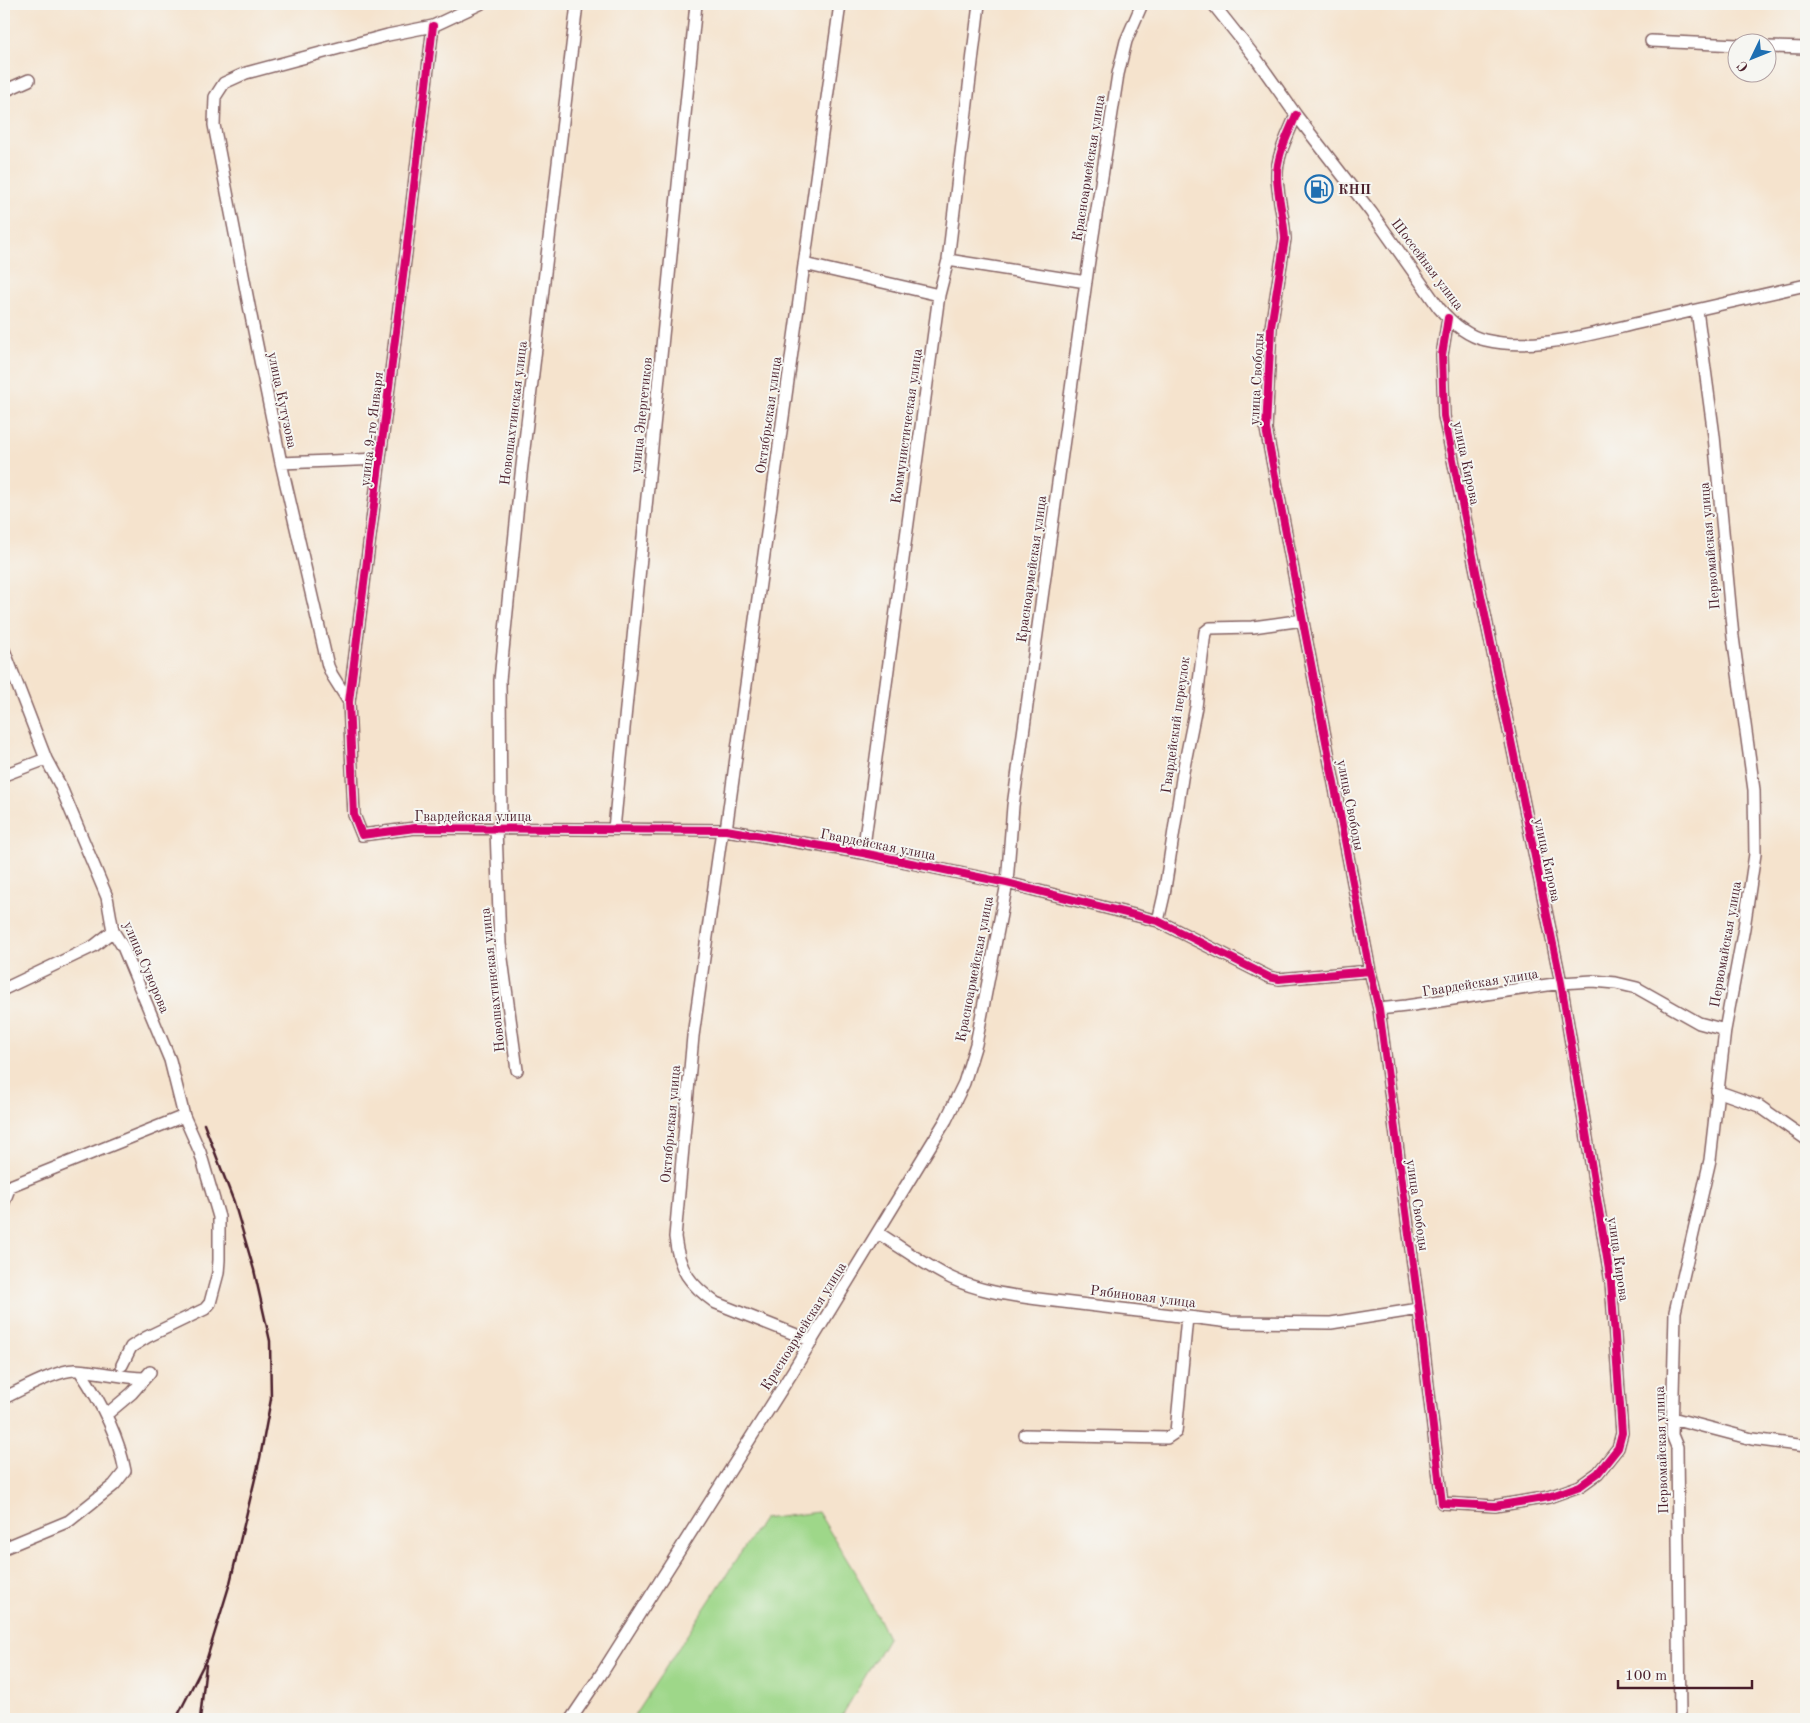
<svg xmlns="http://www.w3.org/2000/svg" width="1810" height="1723" viewBox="0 0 1810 1723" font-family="'Old Standard TT',serif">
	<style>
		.green { fill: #9ed789; stroke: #747b5a }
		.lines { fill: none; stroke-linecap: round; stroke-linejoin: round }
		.minor-casing { stroke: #866464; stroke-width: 14 }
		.minor { stroke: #fff; stroke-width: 11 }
		.rail { stroke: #4a1f2b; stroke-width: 2.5 }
		.cycleway-casing { stroke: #f6f6f2; stroke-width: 11 }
		.cycleway { stroke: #d6006c; stroke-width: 8 }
		.labels { text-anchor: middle; stroke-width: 4; stroke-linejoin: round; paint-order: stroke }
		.street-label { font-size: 14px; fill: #4a1f2b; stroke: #f6f6f2 }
		.poi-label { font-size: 14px; font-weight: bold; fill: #4a1f2b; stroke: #f6f6f2; text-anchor: start }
	</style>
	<rect width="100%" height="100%" fill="#f6f6f2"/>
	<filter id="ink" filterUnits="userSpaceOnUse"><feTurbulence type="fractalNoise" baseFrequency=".02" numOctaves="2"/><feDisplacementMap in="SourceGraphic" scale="10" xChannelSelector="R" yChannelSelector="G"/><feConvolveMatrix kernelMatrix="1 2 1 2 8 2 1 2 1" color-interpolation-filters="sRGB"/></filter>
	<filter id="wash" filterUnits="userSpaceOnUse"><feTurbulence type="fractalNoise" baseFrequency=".0096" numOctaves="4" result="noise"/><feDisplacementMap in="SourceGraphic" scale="20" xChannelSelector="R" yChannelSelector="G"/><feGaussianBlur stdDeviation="1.12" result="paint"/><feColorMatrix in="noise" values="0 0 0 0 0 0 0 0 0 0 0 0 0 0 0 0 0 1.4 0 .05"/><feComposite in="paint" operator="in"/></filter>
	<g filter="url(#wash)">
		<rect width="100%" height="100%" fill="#f5e3cd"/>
		<!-- green -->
		<path class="green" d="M 818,1512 L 860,1581 L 888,1638 L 840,1719 L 632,1719 L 763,1519 Z"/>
	</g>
	<g filter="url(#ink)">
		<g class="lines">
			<!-- minor casing -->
			<g class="minor-casing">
				<path id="minor" d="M 1213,4 L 1255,57 L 1296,115 L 1371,212 L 1439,308 C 1451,322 1467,336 1485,340 C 1535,352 1594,333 1643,322 C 1697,310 1752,297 1806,285
					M 433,26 L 407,245 L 349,702 L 354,815 L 362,835 L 415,828 L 726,830 L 863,853 L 1007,883 L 1158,921 L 1269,977 L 1279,979 L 1370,971
					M 1651,41 L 1738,45
					M 1768,47 L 1806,48
					M 4,91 L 29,80
					M 1296,115 C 1288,135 1276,156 1277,178 C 1278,198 1284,218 1285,239 L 1271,327 L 1266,429 L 1370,971 L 1379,1009 L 1419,1309 L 1442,1503 L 1495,1506 L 1549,1497 L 1580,1486 L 1598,1473 L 1618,1448 L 1622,1433 L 1611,1282 L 1561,983 L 1444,416 L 1442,355 L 1448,318
					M 948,260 L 1086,282
					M 804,264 L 939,295
					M 281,463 L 380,459
					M 4,650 L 46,759 L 60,785 L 107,897 L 113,931 L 123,947 L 170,1060 L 184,1116 L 200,1152 L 219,1217 L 219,1260 L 218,1273 L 210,1303 L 205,1309 L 147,1337 L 131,1347 L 122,1365
					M 349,702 L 332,675 L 328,666 L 281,463 L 251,316 L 214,125 L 215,97 L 224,83 L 246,73 L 388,35 L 433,26 L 480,4
					M 4,775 L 46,759
					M 496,828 L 500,944 L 517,1070
					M 501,828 L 500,680 L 521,474 L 577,4
					M 614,829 L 696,4
					M 722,830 L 693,1036 L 675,1237 C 679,1270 689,1284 716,1303 L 812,1341
					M 726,830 L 840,4
					M 863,853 L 939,295 L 948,260 L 979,4
					M 1158,921 L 1164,895 L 1183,772 L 1196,707 L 1205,632 L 1210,628 L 1253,627 L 1303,620
					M 4,989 L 94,946 L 113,931
					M 1379,1009 L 1406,1006 L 1561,983 L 1593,981 L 1616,983 L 1637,988 L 1699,1023 L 1725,1030
					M 1717,1091 L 1759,1106 L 1806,1139
					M 4,1202 L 10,1186 L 184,1116
					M 878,1233 C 902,1248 925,1265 951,1278 C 978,1291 1008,1295 1038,1299 L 1230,1322 L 1331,1323 L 1419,1309
					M 4,1398 C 20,1390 59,1369 76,1370 C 99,1371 121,1378 145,1378 L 150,1372
					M 107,1414 L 132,1393 L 145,1378
					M 1672,1418 L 1752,1439 L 1806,1446
					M 1025,1435 L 1167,1438 L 1176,1432 L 1187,1317
					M 4,1548 L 69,1521 L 114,1485 L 125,1471 C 118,1434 101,1402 80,1371
					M 571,1719 L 600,1676 L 793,1371 L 946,1120 L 964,1083 L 976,1044 L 1007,883 L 1013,806 L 1088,267 L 1118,74 L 1126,41 L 1142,4
					M 1680,1719 L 1677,1447 L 1672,1435 L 1675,1312 L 1710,1160 L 1725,1030 L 1744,928 L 1755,854 L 1754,790 L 1733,637 L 1714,436 L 1697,310"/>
			</g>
			<!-- minor -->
			<use href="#minor" class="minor"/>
			<!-- rail -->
			<path class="rail" d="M 176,1719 L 207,1658 L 230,1583 L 260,1458 L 271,1399 L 270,1341 L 254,1270 L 234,1202 L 204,1124
				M 200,1719 L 206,1665"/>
			<!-- cycleway casing -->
			<g class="cycleway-casing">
				<path id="cycleway" d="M 433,26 L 407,245 L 349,702 L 354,815 L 362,835 L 415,828 L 726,830 L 863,853 L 1007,883 L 1158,921 L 1269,977 L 1279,979 L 1370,971
					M 1296,115 C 1288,135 1276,156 1277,178 C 1278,198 1284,218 1285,239 L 1271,327 L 1266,429 L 1370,971 L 1379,1009 L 1419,1309 L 1442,1503 L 1495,1506 L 1549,1497 L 1580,1486 L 1598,1473 L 1618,1448 L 1622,1433 L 1611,1282 L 1561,983 L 1444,416 L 1442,355 L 1448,318"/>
			</g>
			<!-- cycleway -->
			<use href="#cycleway" class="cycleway"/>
		</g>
	</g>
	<!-- icons -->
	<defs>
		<g id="fuel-ring" transform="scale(1.4375)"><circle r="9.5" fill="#f6f6f2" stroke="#1f6fb2" stroke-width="1.5"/><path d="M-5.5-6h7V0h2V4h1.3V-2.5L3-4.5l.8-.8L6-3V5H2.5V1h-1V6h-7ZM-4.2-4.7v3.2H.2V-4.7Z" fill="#1f6fb2"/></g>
	</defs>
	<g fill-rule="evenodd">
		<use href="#fuel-ring" x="1319" y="189"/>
	</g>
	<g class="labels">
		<!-- street labels -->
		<g class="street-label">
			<text transform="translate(1088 168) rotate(-81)" y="5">Красноармейская улица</text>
			<text transform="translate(1428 264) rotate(53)" y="5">Шоссейная улица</text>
			<text transform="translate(1256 379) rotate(-87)" y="5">улица Свободы</text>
			<text transform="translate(283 400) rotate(78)" y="5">улица Кутузова</text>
			<text transform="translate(513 413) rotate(-83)" y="5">Новошахтинская улица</text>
			<text transform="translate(641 415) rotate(-84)" y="5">улица Энергетиков</text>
			<text transform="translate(768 415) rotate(-82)" y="5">Октябрьская улица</text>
			<text transform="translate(906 426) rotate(-82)" y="5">Коммунистическая улица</text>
			<text transform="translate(371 429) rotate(-83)" y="5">улица 9-го Января</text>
			<text transform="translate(1467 463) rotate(78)" y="5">улица Кирова</text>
			<text transform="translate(1709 546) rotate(-95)" y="5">Первомайская улица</text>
			<text transform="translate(1031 569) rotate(-82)" y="5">Красноармейская улица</text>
			<text transform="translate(1175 725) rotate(-82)" y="5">Гвардейский переулок</text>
			<text transform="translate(1351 805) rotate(79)" y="5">улица Свободы</text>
			<text x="473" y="821">Гвардейская улица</text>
			<text transform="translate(878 844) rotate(11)" y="5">Гвардейская улица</text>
			<text transform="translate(1548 860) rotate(78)" y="5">улица Кирова</text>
			<text transform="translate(1725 944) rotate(-80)" y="5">Первомайская улица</text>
			<text transform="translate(147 967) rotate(67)" y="5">улица Суворова</text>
			<text transform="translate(974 969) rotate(-79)" y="5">Красноармейская улица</text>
			<text transform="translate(492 980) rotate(-96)" y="5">Новошахтинская улица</text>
			<text transform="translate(1480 982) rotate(-9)" y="5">Гвардейская улица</text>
			<text transform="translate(670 1124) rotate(-85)" y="5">Октябрьская улица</text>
			<text transform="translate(1418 1205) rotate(82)" y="5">улица Свободы</text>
			<text transform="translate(1619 1259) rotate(82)" y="5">улица Кирова</text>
			<text transform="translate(1143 1296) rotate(7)" y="5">Рябиновая улица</text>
			<text transform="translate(803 1326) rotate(-58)" y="5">Красноармейская улица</text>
			<text transform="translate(1661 1450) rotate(-92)" y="5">Первомайская улица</text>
		</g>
		<!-- poi labels -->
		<g class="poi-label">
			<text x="1338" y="194">КНП</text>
		</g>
	</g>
	<!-- margin -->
	<rect width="1810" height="1723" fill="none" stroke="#f6f6f2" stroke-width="20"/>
	<!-- north arrow -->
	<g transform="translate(1752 58) rotate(227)"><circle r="24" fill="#f6f6f2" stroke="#b1a0a2"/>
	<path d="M0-4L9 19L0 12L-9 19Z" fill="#1f6fb2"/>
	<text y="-8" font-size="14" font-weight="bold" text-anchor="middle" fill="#4a1f2b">С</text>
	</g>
	<!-- scale -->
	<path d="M1618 1680v8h134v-8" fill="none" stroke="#4a1f2b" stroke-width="2.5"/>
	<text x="1625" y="1680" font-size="15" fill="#4a1f2b" stroke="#f6f6f2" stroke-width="4" paint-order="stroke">100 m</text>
</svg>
